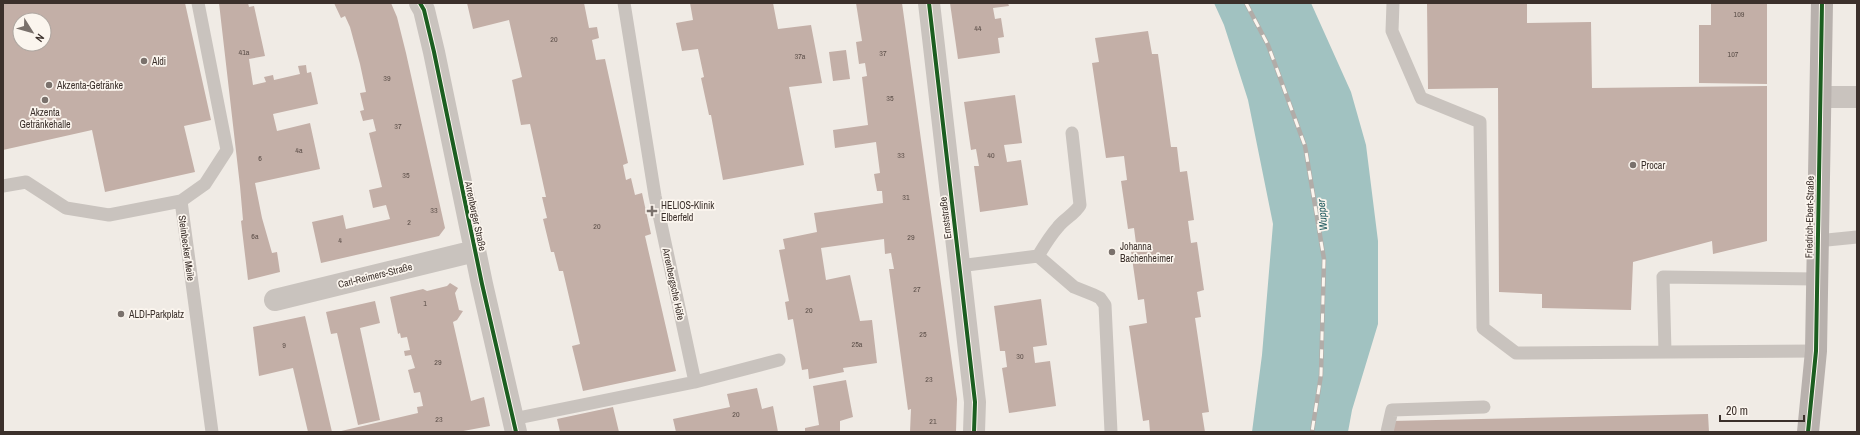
<svg xmlns="http://www.w3.org/2000/svg" width="1860" height="435" viewBox="0 0 1860 435" font-family="'Archivo Narrow',sans-serif">
	<style>
		.water { fill: #a1c2c1 }
		.building { fill: #c3afa7; fill-rule: evenodd }
		.lines { fill: none; stroke-linecap: round; stroke-linejoin: round }
		.service { stroke: #c9c3be; stroke-width: 13 }
		.minor { stroke: #c9c3be; stroke-width: 22 }
		.primary { stroke: #b8b1ad; stroke-width: 22 }
		.rail-casing { stroke: #b1aca8; stroke-width: 4.5 }
		.rail { stroke: #fbf5ee; stroke-width: 3; stroke-dasharray: 9; stroke-linecap: butt }
		.cycleway-casing { stroke: #fbf5ee; stroke-width: 6 }
		.cycleway { stroke: #1b5e20; stroke-width: 4 }
		.poi-dot { fill: #7a716c; stroke: #fbf5ee; stroke-width: 1.5 }
		.labels { text-anchor: middle; stroke-width: 3.5; stroke-linejoin: round; paint-order: stroke }
		.number-label { font-size: 8px; fill: #5d504a }
		.poi-label { font-size: 10px; fill: #3b302b; stroke: #fbf5ee; text-anchor: start }
		.street-label { font-size: 10px; fill: #3b302b; stroke: #fbf5ee }
		.water-label { font-size: 11px; font-style: italic; fill: #1f5a5e; stroke: #fbf5ee }
	</style>
	<rect width="100%" height="100%" fill="#f0ebe5"/>
	<!-- water -->
	<path class="water" d="M 1214,3 L 1311,3 L 1351,92 L 1366,145 L 1378,241 L 1378,324 L 1352,410 L 1348,432 L 1252,432 L 1262,355 L 1273,224 L 1248,100 L 1224,25 Z"/>
	<!-- building -->
	<path class="building" d="M 3,3 L 185,3 L 211,120 L 184,126 L 195,172 L 105,192 L 92,130 L 3,150 ZM 20,20 L 44,20 L 44,44 L 20,44 Z
		M 219,3 L 248,3 L 249,7 L 254,6 L 265,56 L 249,59 L 253,85 L 266,82 L 264,77 L 273,75 L 274,80 L 300,74 L 298,66 L 306,65 L 307,73 L 311,72 L 318,104 L 273,114 L 277,131 L 310,123 L 320,169 L 255,183 L 262,218 L 272,253 L 277,252 L 280,272 L 248,280 L 241,221 L 243,220 L 240,186 Z
		M 334,3 L 391,3 L 397,17 L 406,53 L 445,228 L 439,236 L 321,263 L 312,222 L 343,215 L 346,229 L 390,219 L 386,205 L 373,208 L 369,190 L 382,187 L 369,133 L 376,131 L 373,119 L 363,121 L 360,111 L 364,110 L 360,93 L 366,92 L 360,64 L 350,27 L 345,16 L 341,18 Z
		M 467,3 L 584,3 L 589,28 L 597,27 L 599,38 L 592,40 L 596,60 L 605,59 L 628,163 L 623,165 L 626,180 L 631,178 L 635,195 L 642,193 L 651,234 L 645,236 L 676,371 L 583,391 L 572,346 L 580,344 L 563,271 L 559,271 L 554,252 L 551,252 L 543,219 L 547,218 L 542,197 L 546,197 L 530,124 L 521,125 L 512,80 L 522,77 L 509,20 L 473,29 Z
		M 690,3 L 773,3 L 778,29 L 811,25 L 822,83 L 789,87 L 804,165 L 723,180 L 711,115 L 709,115 L 701,78 L 704,77 L 698,49 L 682,51 L 676,23 L 693,20 Z
		M 856,3 L 902,3 L 957,399 L 956,432 L 910,432 L 911,409 L 908,410 L 889,269 L 894,269 L 891,253 L 885,254 L 884,239 L 821,248 L 826,280 L 850,275 L 860,321 L 872,320 L 877,363 L 843,368 L 844,372 L 809,379 L 808,369 L 802,370 L 793,319 L 788,320 L 785,302 L 789,301 L 779,250 L 785,249 L 783,239 L 817,232 L 814,213 L 883,203 L 882,191 L 877,191 L 874,174 L 880,173 L 876,142 L 835,148 L 833,130 L 868,125 L 862,77 L 867,76 L 865,63 L 859,64 L 856,42 L 862,41 Z
		M 950,3 L 1008,3 L 1009,6 L 993,8 L 995,19 L 1001,18 L 1004,37 L 998,38 L 1000,53 L 958,59 Z
		M 1427,3 L 1527,3 L 1527,23 L 1591,22 L 1592,88 L 1767,86 L 1767,241 L 1713,254 L 1712,241 L 1633,262 L 1631,310 L 1542,308 L 1542,294 L 1499,292 L 1498,88 L 1428,89 Z
		M 1711,3 L 1767,3 L 1767,84 L 1699,83 L 1699,25 L 1711,25 Z
		M 1148,31 L 1152,54 L 1158,54 L 1171,147 L 1177,147 L 1180,172 L 1187,171 L 1194,220 L 1188,221 L 1191,243 L 1197,242 L 1204,290 L 1197,292 L 1201,317 L 1195,318 L 1209,412 L 1202,413 L 1205,432 L 1150,432 L 1149,420 L 1143,421 L 1129,326 L 1147,323 L 1144,299 L 1138,300 L 1131,251 L 1137,251 L 1134,228 L 1128,229 L 1121,181 L 1127,180 L 1124,156 L 1106,158 L 1092,63 L 1099,62 L 1095,38 Z
		M 846,50 L 850,79 L 833,81 L 829,52 Z
		M 1015,95 L 1022,143 L 1004,145 L 1007,162 L 1021,160 L 1028,205 L 980,212 L 974,166 L 979,166 L 976,149 L 971,150 L 964,102 Z
		M 450,283 L 458,288 L 455,293 L 459,310 L 463,311 L 457,320 L 453,322 L 471,401 L 484,397 L 490,426 L 458,432 L 337,432 L 418,413 L 417,407 L 423,406 L 420,392 L 414,393 L 408,370 L 415,368 L 411,355 L 405,356 L 404,351 L 410,350 L 407,337 L 401,338 L 400,333 L 398,334 L 390,297 L 423,289 L 427,291 L 447,286 Z
		M 1041,299 L 1047,345 L 1033,347 L 1035,363 L 1050,361 L 1056,406 L 1009,413 L 1002,368 L 1007,367 L 1005,351 L 1000,351 L 994,306 Z
		M 375,301 L 380,323 L 360,328 L 380,420 L 358,425 L 337,333 L 331,334 L 326,312 Z
		M 305,316 L 316,363 L 332,432 L 308,432 L 293,368 L 259,376 L 253,327 Z
		M 846,380 L 853,417 L 840,421 L 840,432 L 805,432 L 805,428 L 819,425 L 813,386 Z
		M 757,388 L 762,409 L 773,406 L 778,432 L 676,432 L 673,419 L 730,407 L 727,394 Z
		M 613,407 L 619,432 L 560,432 L 557,419 Z
		M 1708,414 L 1709,432 L 1391,432 L 1391,421 Z"/>
	<g class="lines">
		<!-- service -->
		<path class="service" d="M 1393,3 L 1392,31 L 1421,98 L 1480,122 L 1483,328 L 1516,353 L 1816,351
			M 3,186 L 26,182 L 66,208 L 109,215 L 181,201 L 205,184 L 227,150 L 198,3
			M 181,201 L 212,432
			M 1817,241 L 1857,237
			M 1038,256 C 1044,246 1050,236 1058,227 C 1064,219 1075,214 1080,205 L 1072,133
			M 959,266 L 1038,256 L 1074,287 L 1094,295 L 1100,298 L 1105,305 L 1111,432
			M 1665,352 L 1663,277 L 1816,279
			M 695,382 L 779,360
			M 513,419 L 695,382 L 655,196 L 624,3
			M 1387,432 L 1392,410 L 1484,407"/>
		<!-- minor -->
		<path class="minor" d="M 420,3 L 424,10 L 434,52 L 482,284 L 516,432
			M 929,3 L 975,402 L 974,432
			M 1821,97 L 1857,97
			M 275,300 L 475,251"/>
		<!-- primary -->
		<path class="primary" d="M 1808,432 L 1816,351 L 1822,3"/>
		<!-- rail casing -->
		<g class="rail-casing">
			<path id="rail" d="M 1246,3 L 1268,45 L 1305,146 L 1324,259 L 1321,375 L 1312,432"/>
		</g>
		<!-- rail -->
		<use href="#rail" class="rail"/>
		<!-- cycleway casing -->
		<g class="cycleway-casing">
			<path id="cycleway" d="M 420,3 L 424,10 L 434,52 L 482,284 L 516,432
				M 929,3 L 975,402 L 974,432
				M 1808,432 L 1816,351 L 1822,3"/>
		</g>
		<!-- cycleway -->
		<use href="#cycleway" class="cycleway"/>
	</g>
	<!-- markers -->
	<g class="poi-dot">
		<circle cx="144" cy="61" r="4"/>
		<circle cx="49" cy="85" r="4"/>
		<circle cx="45" cy="100" r="4"/>
		<circle cx="1633" cy="165" r="4"/>
		<path d="M650 205h4v4h4v4h-4v4h-4v-4h-4v-4h4z"/>
		<circle cx="1112" cy="252" r="4"/>
		<circle cx="121" cy="314" r="4"/>
	</g>
	<g class="labels">
		<!-- number labels -->
		<g class="number-label">
			<text x="1739" y="17">109</text>
			<text x="978" y="31">44</text>
			<text x="554" y="42">20</text>
			<text x="244" y="55">41a</text>
			<text x="883" y="56">37</text>
			<text x="1733" y="57">107</text>
			<text x="800" y="59">37a</text>
			<text x="387" y="81">39</text>
			<text x="890" y="101">35</text>
			<text x="398" y="129">37</text>
			<text x="299" y="153">4a</text>
			<text x="901" y="158">33</text>
			<text x="991" y="158">40</text>
			<text x="260" y="161">6</text>
			<text x="406" y="178">35</text>
			<text x="906" y="200">31</text>
			<text x="434" y="213">33</text>
			<text x="409" y="225">2</text>
			<text x="597" y="229">20</text>
			<text x="255" y="239">6a</text>
			<text x="911" y="240">29</text>
			<text x="340" y="243">4</text>
			<text x="917" y="292">27</text>
			<text x="425" y="306">1</text>
			<text x="809" y="313">20</text>
			<text x="923" y="337">25</text>
			<text x="857" y="347">25a</text>
			<text x="284" y="348">9</text>
			<text x="1020" y="359">30</text>
			<text x="438" y="365">29</text>
			<text x="929" y="382">23</text>
			<text x="736" y="417">20</text>
			<text x="439" y="422">23</text>
			<text x="933" y="424">21</text>
		</g>
		<!-- poi labels -->
		<g class="poi-label">
			<text x="152" y="65">Aldi</text>
			<text x="57" y="89">Akzenta-Getränke</text>
			<text x="45" y="116" text-anchor="middle">Akzenta<tspan x="45" dy="12">Getränkehalle</tspan></text>
			<text x="1641" y="169">Procar</text>
			<text x="661" y="209">HELIOS-Klinik<tspan x="661" dy="12">Elberfeld</tspan></text>
			<text x="1120" y="250">Johanna<tspan x="1120" dy="12">Bachenheimer</tspan></text>
			<text x="129" y="318">ALDI-Parkplatz</text>
		</g>
		<!-- street labels -->
		<g class="street-label">
			<text transform="translate(476 216) rotate(78)" y="4">Arrenberger Straße</text>
			<text transform="translate(1809 217) rotate(-89)" y="4">Friedrich-Ebert-Straße</text>
			<text transform="translate(945 218) rotate(-97)" y="4">Ernststraße</text>
			<text transform="translate(187 248) rotate(82)" y="4">Steinbecker Meile</text>
			<text transform="translate(375 275) rotate(-14)" y="4">Carl-Reimers-Straße</text>
			<text transform="translate(674 284) rotate(78)" y="4">Arrenbergsche Höfe</text>
		</g>
		<!-- water labels -->
		<g class="water-label">
			<text transform="translate(1322 215) rotate(-95)" y="4">Wupper</text>
		</g>
	</g>
	<!-- border -->
	<rect width="1860" height="435" fill="none" stroke="#3b302b" stroke-width="8"/>
	<!-- north arrow -->
	<g transform="translate(32 32) rotate(127)"><circle r="19" fill="#fbf5ee" stroke="#aea6a0"/>
	<path d="M0-3L7 15L0 10L-7 15Z" fill="#7a716c"/>
	<text y="-6" font-size="11" font-weight="bold" text-anchor="middle" fill="#3b302b">N</text>
	</g>
	<!-- scale -->
	<path d="M1720 415v6h84v-6" fill="none" stroke="#3b302b" stroke-width="2"/>
	<text x="1726" y="415" font-size="12" fill="#3b302b" stroke="#fbf5ee" stroke-width="3" paint-order="stroke">20 m</text>
</svg>
